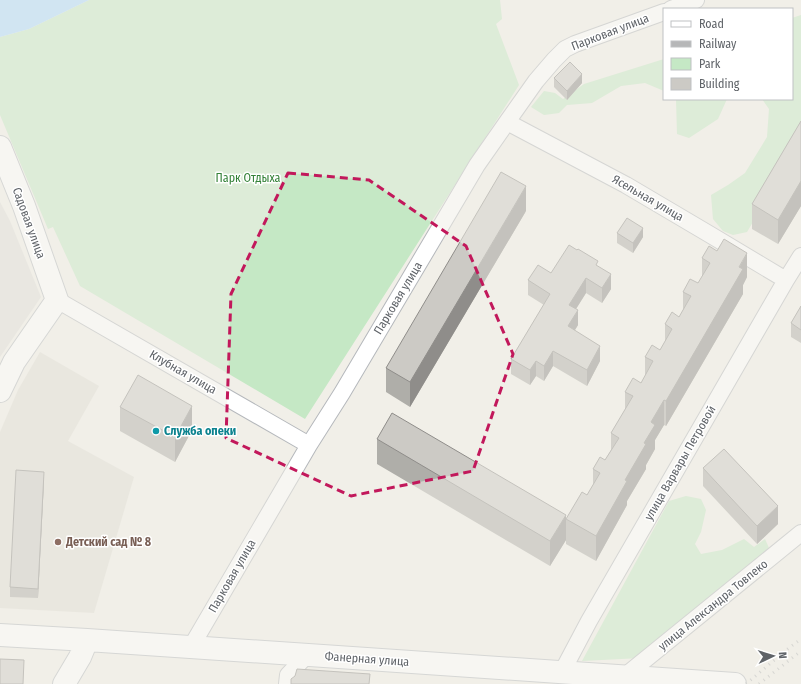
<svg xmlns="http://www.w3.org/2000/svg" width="801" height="684" viewBox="0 0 801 684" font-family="'Fira Sans Condensed',sans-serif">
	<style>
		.industrial { fill: #e0deda }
		.education { fill: #e1ded6 }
		.green { fill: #c5e8c5 }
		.water { fill: #aadaff }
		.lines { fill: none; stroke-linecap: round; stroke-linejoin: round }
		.street-casing { stroke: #b5b8bc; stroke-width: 18 }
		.secondary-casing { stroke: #b6babf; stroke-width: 24 }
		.street { stroke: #fff; stroke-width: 16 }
		.secondary { stroke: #fff; stroke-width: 22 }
		.rail { stroke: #b6b7b8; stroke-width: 3; stroke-dasharray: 1 5; stroke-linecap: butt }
		.wall { fill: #afaea9 }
		.shaded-wall { fill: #8f8d8a }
		.building { fill: #cccac5; stroke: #8f8d8a }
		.marked { fill: none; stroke: #c2185b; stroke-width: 3; stroke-dasharray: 8 5; stroke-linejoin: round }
		.culture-dot { fill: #0f9aa8; stroke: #fff; stroke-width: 1.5 }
		.education-dot { fill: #8d6e63; stroke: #fff; stroke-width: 1.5 }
		.labels { text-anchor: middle; stroke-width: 3; stroke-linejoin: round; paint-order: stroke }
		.street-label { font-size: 12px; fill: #5f6368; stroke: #fff }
		.park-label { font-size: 12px; fill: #348238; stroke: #fff }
		.culture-label { font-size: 12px; font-weight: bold; fill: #0d838f; stroke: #fff; text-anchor: start }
		.education-label { font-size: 12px; font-weight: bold; fill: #785e54; stroke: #fff; text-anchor: start }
	</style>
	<rect width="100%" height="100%" fill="#f1efe8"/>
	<!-- industrial -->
	<path class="industrial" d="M 0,202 L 10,221 L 41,297 L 0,357 Z"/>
	<!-- education -->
	<path class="education" d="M 40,352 L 99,386 L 68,441 L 134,477 L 94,613 L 0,608 L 0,432 L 18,390 Z"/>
	<!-- green -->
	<path class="green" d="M 89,0 L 500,0 L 502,19 L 496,24 L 519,85 L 305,419 L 80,286 L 53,227 L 48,229 L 0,115 L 0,37 L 29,29 Z
		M 801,15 L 801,141 L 747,232 L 733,235 L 723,231 L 713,219 L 711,195 L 728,185 L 745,173 L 767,137 L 769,109 L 762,99 L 792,99 L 792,18 Z
		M 664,59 L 664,91 L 645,83 L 621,86 L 592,103 L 567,105 L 559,113 L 544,115 L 531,107 L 544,91 L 555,93 L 563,99 L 584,84 Z
		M 676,99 L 727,99 L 718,119 L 689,138 L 677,134 Z
		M 686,496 L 701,499 L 706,510 L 701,532 L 695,544 L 701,554 L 722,550 L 744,539 L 754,547 L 765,539 L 769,548 L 764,556 L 641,658 L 582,661 L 669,501 Z"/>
	<!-- water -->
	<path class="water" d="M 0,0 L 89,0 L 29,29 L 0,37 Z"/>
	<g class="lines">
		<!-- street casing -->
		<g class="street-casing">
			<path id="street" d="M 671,9 L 696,0
				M 507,122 L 626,185 L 709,234 L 786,280
				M 57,300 L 309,445
				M 191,647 L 309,445 L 342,393 L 477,165 L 507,122 L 536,81 L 554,60 L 565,49 L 575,44 L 664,12
				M 562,672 L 589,621 L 786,280 L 801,256
				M 625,676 L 801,533
				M 287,684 L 288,675 L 307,655"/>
		</g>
		<!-- secondary casing -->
		<g class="secondary-casing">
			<path id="secondary" d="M 0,147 L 24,206 L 57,300 L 14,362 L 0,391
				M 0,635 L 87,640 L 735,684
				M 64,684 L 80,657 L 87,640"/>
		</g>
		<!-- street -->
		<use href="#street" class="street"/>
		<!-- secondary -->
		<use href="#secondary" class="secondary"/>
		<!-- rail -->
		<path class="rail" d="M 746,684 L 785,651 L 801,639
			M 759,684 L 801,651"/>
	</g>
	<!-- wall -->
	<path class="wall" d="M 554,78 L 582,83 L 567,100 L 554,87 Z
		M 801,121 L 801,206 L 778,244 L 752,229 L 752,204 Z
		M 526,211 L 410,407 L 386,392 L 386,368 Z
		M 617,233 L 643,237 L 633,253 L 617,243 Z
		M 702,258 L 747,277 L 743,285 L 743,294 L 666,426 L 664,425 L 655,440 L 655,449 L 646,465 L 646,469 L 627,501 L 627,505 L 596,561 L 566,544 L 566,519 L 587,495 L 593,485 L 593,469 L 605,460 L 611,450 L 611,433 L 625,410 L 625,392 L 641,383 L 645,376 L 645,357 L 660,350 L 665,342 L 665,324 L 679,317 L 683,310 L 683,292 L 698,283 L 702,278 Z
		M 598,266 L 611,289 L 602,303 L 586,293 L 576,309 L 578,325 L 575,330 L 600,361 L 587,386 L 553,366 L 544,381 L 536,376 L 530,385 L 511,374 L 511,359 L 544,305 L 528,295 L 528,280 L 551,273 Z
		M 801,306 L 801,343 L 791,337 L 791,323 Z
		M 120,407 L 192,430 L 175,462 L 120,431 Z
		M 377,439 L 566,540 L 550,566 L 377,464 Z
		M 703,468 L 778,524 L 757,544 L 703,486 Z
		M 44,481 L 38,598 L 10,597 L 10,587 Z"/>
	<!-- shaded-wall -->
	<path class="shaded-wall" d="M 582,74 L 582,83 L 567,100 L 567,91 Z
		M 801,181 L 801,206 L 778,244 L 778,220 Z
		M 526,186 L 526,211 L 410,407 L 410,382 Z
		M 643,228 L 643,237 L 633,253 L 633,243 Z
		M 747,253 L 747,277 L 743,285 L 743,294 L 666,426 L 666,401 Z
		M 611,274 L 611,289 L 602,303 L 602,288 Z
		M 586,278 L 586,293 L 569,320 L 569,305 Z
		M 578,310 L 578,325 L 568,341 L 568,326 Z
		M 600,346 L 600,361 L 587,386 L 587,370 Z
		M 553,351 L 553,366 L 544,381 L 544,366 Z
		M 536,361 L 536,376 L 530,385 L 530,370 Z
		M 664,400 L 664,425 L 655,440 L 655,449 L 646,465 L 646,469 L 627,501 L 627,505 L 596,561 L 596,536 L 644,443 L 651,422 Z
		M 192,406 L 192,430 L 175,462 L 175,437 Z
		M 44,472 L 44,481 L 38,598 L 38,589 Z
		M 778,506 L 778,524 L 757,544 L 757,526 Z
		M 566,515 L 566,540 L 550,566 L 550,541 Z"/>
	<!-- building -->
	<path class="building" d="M 570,62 L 582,74 L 567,91 L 554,78 Z
		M 801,121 L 801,181 L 778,220 L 752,204 Z
		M 501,172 L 526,186 L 410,382 L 386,368 Z
		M 627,218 L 643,228 L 633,243 L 617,233 Z
		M 724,239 L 747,253 L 739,267 L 743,269 L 666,401 L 664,400 L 651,422 L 655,425 L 644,443 L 646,444 L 625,480 L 627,481 L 596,536 L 566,519 L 582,492 L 587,495 L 600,473 L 593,469 L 600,457 L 605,460 L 619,438 L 611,433 L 633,396 L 625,392 L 633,378 L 641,383 L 653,361 L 645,357 L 652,345 L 660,350 L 672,329 L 665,324 L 672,312 L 679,317 L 691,296 L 683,292 L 690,279 L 698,283 L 710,263 L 702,258 L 709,246 L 717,251 Z
		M 569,245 L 577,250 L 578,249 L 598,261 L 596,265 L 611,274 L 602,288 L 586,278 L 569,305 L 578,310 L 568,326 L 600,346 L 587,370 L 553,351 L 544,366 L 536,361 L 530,370 L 511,359 L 550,294 L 528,280 L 538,265 L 551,273 Z
		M 801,306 L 801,330 L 791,323 Z
		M 138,375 L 192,406 L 175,437 L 120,407 Z
		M 392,413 L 566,515 L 550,541 L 377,439 Z
		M 724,449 L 778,506 L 757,526 L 703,468 Z
		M 16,470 L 44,472 L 38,589 L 10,587 Z
		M 0,659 L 24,660 L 23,684 L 0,684 Z
		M 297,669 L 370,674 L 369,684 L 291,684 L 291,679 L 295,676 Z"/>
	<!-- marked area -->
	<path d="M0 0H801V684H0ZM 288,173 L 369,180 L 466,246 L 513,354 L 473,471 L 351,496 L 226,438 L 231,294 Z" fill="#f1efe8" fill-opacity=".55" fill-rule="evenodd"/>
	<path class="marked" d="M 288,173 L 369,180 L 466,246 L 513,354 L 473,471 L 351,496 L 226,438 L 231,294 Z"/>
	<!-- markers -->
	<circle class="culture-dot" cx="156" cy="431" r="4"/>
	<circle class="education-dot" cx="58" cy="542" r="4"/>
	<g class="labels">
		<!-- street labels -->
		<g class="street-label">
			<text transform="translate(610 32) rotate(-21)" y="4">Парковая улица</text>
			<text transform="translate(648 198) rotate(30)" y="4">Ясельная улица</text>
			<text transform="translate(29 223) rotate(70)" y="4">Садовая улица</text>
			<text transform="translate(398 298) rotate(-59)" y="4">Парковая улица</text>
			<text transform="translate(183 372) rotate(30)" y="4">Клубная улица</text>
			<text transform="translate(680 463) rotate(-60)" y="4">улица Варвары Петровой</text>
			<text transform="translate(232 576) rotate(-60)" y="4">Парковая улица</text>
			<text transform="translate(713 605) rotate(-39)" y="4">улица Александра Товпеко</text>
			<text transform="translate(367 659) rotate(4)" y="4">Фанерная улица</text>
		</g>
		<!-- park labels -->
		<g class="park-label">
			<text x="248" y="182">Парк Отдыха</text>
		</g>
		<!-- culture labels -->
		<g class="culture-label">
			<text x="164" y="435">Служба опеки</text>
		</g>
		<!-- education labels -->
		<g class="education-label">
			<text x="66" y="546">Детский сад № 8</text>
		</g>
	</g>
	<!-- legend -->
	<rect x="663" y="8" width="130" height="92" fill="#ffffff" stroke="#bfc1c3"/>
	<rect x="671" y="21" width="20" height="6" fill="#ffffff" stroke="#bfc1c3"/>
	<text x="699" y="28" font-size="12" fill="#5f6368">Road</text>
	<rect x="671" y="41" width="20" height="6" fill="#b6b7b8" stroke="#bfc1c3"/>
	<text x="699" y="48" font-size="12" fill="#5f6368">Railway</text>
	<rect x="671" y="58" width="20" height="12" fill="#c5e8c5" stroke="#bfc1c3"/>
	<text x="699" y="68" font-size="12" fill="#5f6368">Park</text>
	<rect x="671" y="78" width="20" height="12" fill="#cccac5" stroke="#bfc1c3"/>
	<text x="699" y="88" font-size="12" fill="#5f6368">Building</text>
	<!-- north arrow -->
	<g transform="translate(773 656) rotate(86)" stroke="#ffffff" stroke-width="3" paint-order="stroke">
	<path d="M0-3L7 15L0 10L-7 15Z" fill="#5f6368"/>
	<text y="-6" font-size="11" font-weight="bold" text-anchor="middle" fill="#5f6368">N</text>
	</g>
</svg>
